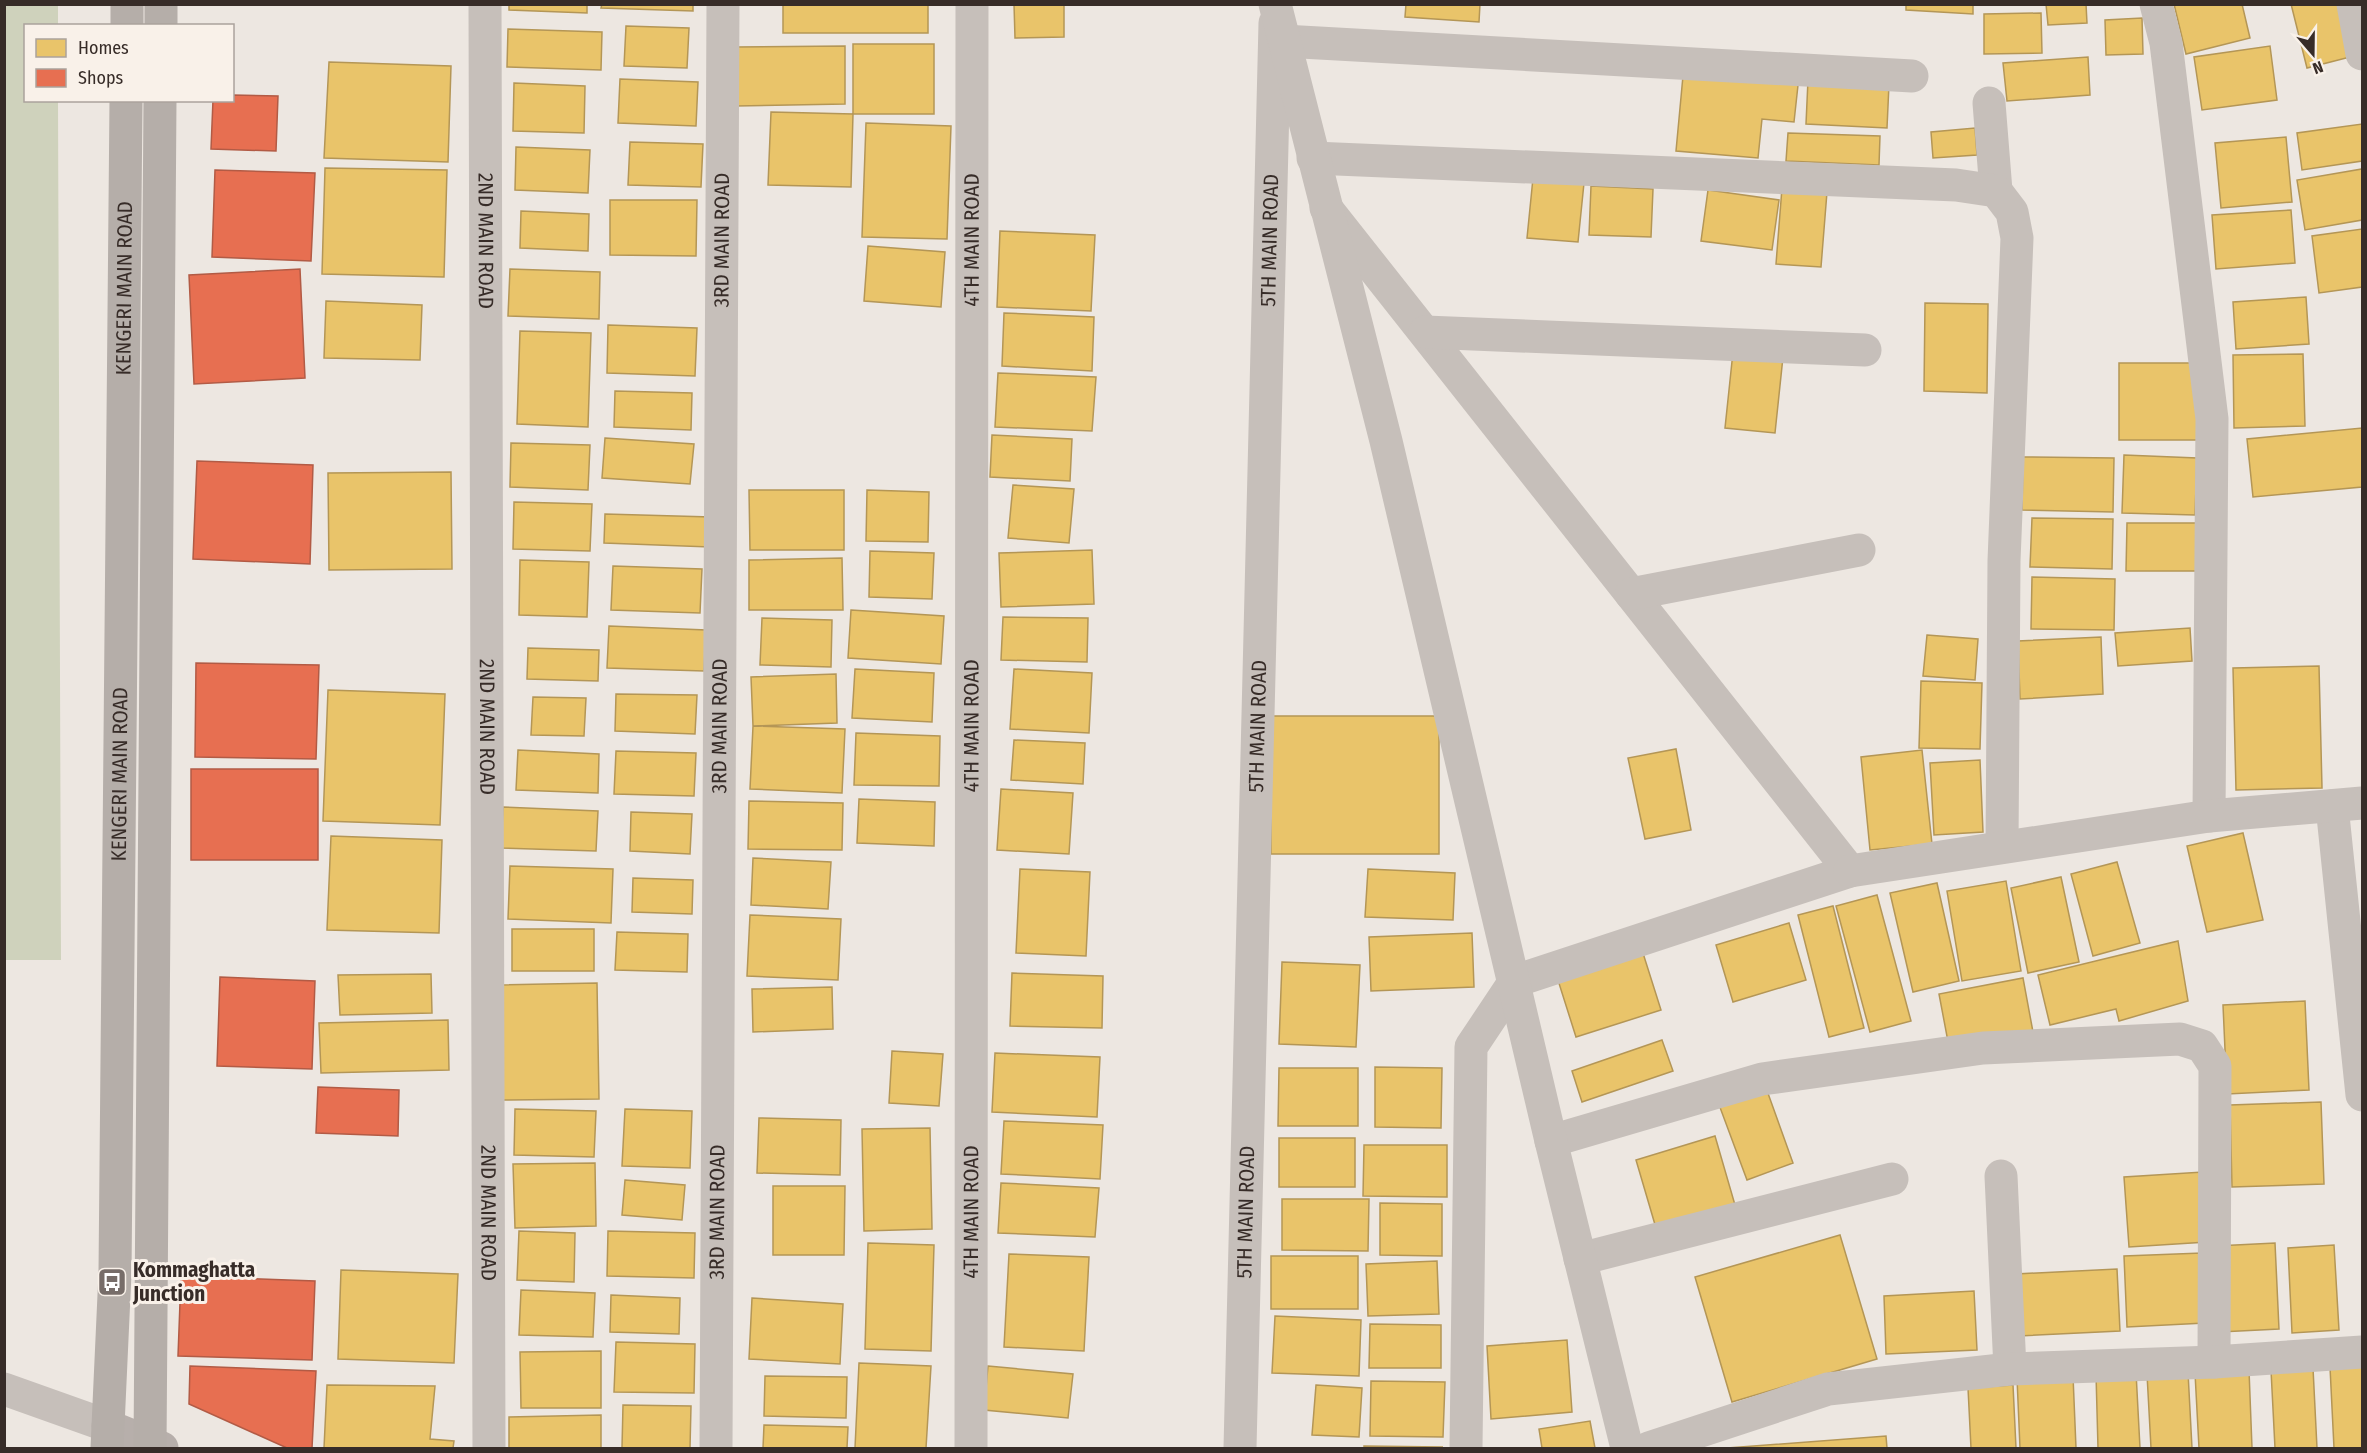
<svg xmlns="http://www.w3.org/2000/svg" width="2367" height="1453" viewBox="0 0 2367 1453" font-family="'Fira Sans Condensed',sans-serif">
	<style>
		.green { fill: #cfd2bc }
		.homes { fill: #e9c46a; stroke: #b49656; stroke-width: 1.5 }
		.shops { fill: #e76f51; stroke: #b25b45; stroke-width: 1.5 }
		.lines { fill: none; stroke-linecap: round; stroke-linejoin: round }
		.minor { stroke: #c6bfba; stroke-width: 33 }
		.tertiary { stroke: #c6bfba; stroke-width: 33 }
		.secondary { stroke: #b7afab; stroke-width: 33 }
		.primary { stroke: #b5aea9; stroke-width: 33 }
		.labels { text-anchor: middle; stroke-width: 6; stroke-linejoin: round; paint-order: stroke }
		.street-label { font-size: 21px; fill: #372c28; stroke: #f9f1e9 }
		.poi-label { font-size: 21px; font-weight: bold; fill: #372c28; stroke: #f9f1e9; text-anchor: start }
	</style>
	<rect width="100%" height="100%" fill="#ede7e1"/>
	<!-- green -->
	<path class="green" d="M 4,5 L 58,5 L 58,25 L 26,26 L 26,100 L 58,101 L 61,960 L 5,960 Z"/>
	<!-- homes -->
	<path class="homes" d="M 509,4 L 587,4 L 587,13 L 509,10 Z
		M 602,4 L 693,4 L 693,11 L 601,8 Z
		M 783,4 L 928,4 L 928,33 L 783,33 Z
		M 1014,4 L 1064,4 L 1064,37 L 1015,38 Z
		M 1406,4 L 1480,4 L 1479,22 L 1405,17 Z
		M 1906,4 L 1973,4 L 1973,14 L 1906,10 Z
		M 2046,4 L 2086,4 L 2087,23 L 2048,25 Z
		M 2174,4 L 2242,4 L 2250,38 L 2186,54 Z
		M 2291,4 L 2341,4 L 2354,56 L 2307,68 Z
		M 2041,13 L 2042,53 L 1984,54 L 1984,14 Z
		M 2142,18 L 2143,54 L 2106,55 L 2105,20 Z
		M 626,26 L 689,28 L 687,68 L 624,66 Z
		M 508,29 L 602,32 L 601,70 L 507,67 Z
		M 853,44 L 934,44 L 934,114 L 853,114 Z
		M 845,46 L 845,104 L 736,106 L 736,47 Z
		M 2270,46 L 2277,100 L 2202,110 L 2194,57 Z
		M 2088,57 L 2090,95 L 2007,101 L 2003,63 Z
		M 329,62 L 451,66 L 448,162 L 324,158 Z
		M 1684,65 L 1799,76 L 1794,122 L 1762,119 L 1758,158 L 1676,151 Z
		M 620,79 L 698,82 L 696,126 L 618,123 Z
		M 1808,80 L 1889,84 L 1887,128 L 1806,124 Z
		M 514,83 L 585,86 L 584,133 L 513,131 Z
		M 771,112 L 853,114 L 851,187 L 768,185 Z
		M 866,123 L 951,126 L 947,239 L 862,237 Z
		M 2362,124 L 2362,161 L 2302,170 L 2297,133 Z
		M 1975,128 L 1977,155 L 1933,158 L 1931,132 Z
		M 1788,133 L 1880,136 L 1879,165 L 1786,161 Z
		M 2286,137 L 2292,202 L 2221,208 L 2215,143 Z
		M 630,142 L 703,144 L 701,187 L 628,185 Z
		M 516,147 L 590,150 L 588,193 L 515,190 Z
		M 325,168 L 447,170 L 444,277 L 322,274 Z
		M 2362,169 L 2362,220 L 2305,230 L 2297,180 Z
		M 1533,178 L 1584,183 L 1578,242 L 1527,238 Z
		M 1591,186 L 1653,189 L 1651,237 L 1589,235 Z
		M 1782,188 L 1827,192 L 1821,267 L 1776,264 Z
		M 1708,190 L 1779,200 L 1772,250 L 1701,241 Z
		M 610,200 L 697,200 L 696,256 L 610,255 Z
		M 2291,210 L 2295,263 L 2216,269 L 2212,215 Z
		M 521,211 L 589,214 L 588,251 L 520,248 Z
		M 2362,229 L 2362,287 L 2319,293 L 2312,236 Z
		M 1000,231 L 1095,235 L 1091,311 L 997,307 Z
		M 868,246 L 945,252 L 941,307 L 864,301 Z
		M 510,269 L 600,272 L 599,319 L 508,316 Z
		M 2306,297 L 2309,344 L 2236,349 L 2233,302 Z
		M 326,301 L 422,305 L 420,360 L 324,358 Z
		M 1925,303 L 1988,304 L 1987,393 L 1924,391 Z
		M 1004,313 L 1094,317 L 1092,371 L 1002,366 Z
		M 608,325 L 697,328 L 695,376 L 607,373 Z
		M 520,331 L 591,333 L 588,427 L 517,424 Z
		M 1733,352 L 1783,357 L 1775,433 L 1725,428 Z
		M 2303,354 L 2305,426 L 2234,428 L 2233,355 Z
		M 2119,363 L 2197,363 L 2198,440 L 2119,440 Z
		M 998,373 L 1096,377 L 1092,431 L 995,427 Z
		M 615,391 L 692,393 L 691,430 L 614,427 Z
		M 2362,428 L 2362,487 L 2253,497 L 2247,439 Z
		M 992,435 L 1072,439 L 1070,481 L 990,477 Z
		M 605,438 L 694,444 L 690,484 L 602,478 Z
		M 511,443 L 590,445 L 588,490 L 510,487 Z
		M 2124,455 L 2197,458 L 2195,515 L 2122,513 Z
		M 2023,457 L 2114,458 L 2113,512 L 2022,510 Z
		M 451,472 L 452,569 L 329,570 L 328,473 Z
		M 1013,485 L 1074,489 L 1069,543 L 1008,538 Z
		M 749,490 L 844,490 L 844,550 L 750,550 Z
		M 867,490 L 929,492 L 928,542 L 866,541 Z
		M 514,502 L 592,504 L 590,551 L 513,549 Z
		M 605,514 L 711,517 L 710,547 L 604,543 Z
		M 2032,518 L 2113,519 L 2112,569 L 2030,567 Z
		M 2127,523 L 2199,523 L 2199,571 L 2126,571 Z
		M 1092,550 L 1094,604 L 1001,607 L 999,553 Z
		M 870,551 L 934,553 L 932,599 L 869,597 Z
		M 842,558 L 843,610 L 749,610 L 749,560 Z
		M 520,560 L 589,562 L 587,617 L 519,615 Z
		M 613,566 L 702,569 L 700,613 L 611,610 Z
		M 2032,577 L 2115,579 L 2114,630 L 2031,629 Z
		M 851,610 L 944,616 L 941,664 L 848,658 Z
		M 1003,617 L 1088,618 L 1087,662 L 1001,660 Z
		M 762,618 L 832,620 L 831,667 L 760,665 Z
		M 609,626 L 706,630 L 704,671 L 607,668 Z
		M 2190,628 L 2192,661 L 2118,666 L 2115,633 Z
		M 1927,635 L 1978,639 L 1975,680 L 1923,676 Z
		M 2101,637 L 2103,694 L 2020,699 L 2018,641 Z
		M 528,648 L 599,650 L 598,681 L 527,679 Z
		M 2319,666 L 2322,788 L 2236,790 L 2233,668 Z
		M 855,669 L 934,673 L 932,722 L 852,718 Z
		M 1014,669 L 1092,673 L 1089,733 L 1010,729 Z
		M 836,674 L 837,723 L 753,726 L 751,677 Z
		M 1921,681 L 1982,683 L 1980,749 L 1919,748 Z
		M 328,690 L 445,694 L 440,825 L 323,821 Z
		M 616,694 L 697,695 L 695,734 L 615,731 Z
		M 533,697 L 586,698 L 584,736 L 531,735 Z
		M 1271,716 L 1439,716 L 1439,854 L 1271,854 Z
		M 753,726 L 845,729 L 842,793 L 750,789 Z
		M 856,733 L 940,736 L 939,786 L 854,785 Z
		M 1014,740 L 1085,743 L 1083,784 L 1011,780 Z
		M 1676,749 L 1691,830 L 1645,839 L 1628,758 Z
		M 518,750 L 599,754 L 598,793 L 516,790 Z
		M 1922,750 L 1932,844 L 1870,850 L 1861,757 Z
		M 616,751 L 696,753 L 694,796 L 614,794 Z
		M 1980,760 L 1983,832 L 1934,835 L 1930,763 Z
		M 1001,789 L 1073,793 L 1069,854 L 997,850 Z
		M 859,799 L 935,802 L 934,846 L 857,843 Z
		M 749,801 L 843,803 L 842,850 L 748,849 Z
		M 503,807 L 598,811 L 596,851 L 501,848 Z
		M 631,812 L 692,814 L 690,854 L 630,851 Z
		M 2243,833 L 2263,920 L 2207,932 L 2187,846 Z
		M 331,836 L 442,840 L 439,933 L 327,930 Z
		M 753,858 L 831,862 L 828,909 L 751,905 Z
		M 2117,862 L 2140,943 L 2093,956 L 2071,874 Z
		M 510,866 L 613,869 L 611,923 L 508,919 Z
		M 1020,869 L 1090,872 L 1086,956 L 1016,953 Z
		M 1368,869 L 1455,873 L 1453,920 L 1365,917 Z
		M 2061,877 L 2079,962 L 2028,973 L 2011,888 Z
		M 633,878 L 693,880 L 692,914 L 632,912 Z
		M 2006,881 L 2021,971 L 1962,981 L 1947,891 Z
		M 1937,883 L 1959,981 L 1913,992 L 1890,893 Z
		M 1877,895 L 1911,1021 L 1870,1032 L 1836,906 Z
		M 1833,906 L 1864,1028 L 1829,1037 L 1798,915 Z
		M 750,915 L 841,919 L 838,980 L 747,976 Z
		M 1789,923 L 1806,980 L 1733,1002 L 1716,945 Z
		M 512,929 L 594,929 L 594,971 L 512,971 Z
		M 617,932 L 688,934 L 687,972 L 615,970 Z
		M 1472,933 L 1474,987 L 1371,991 L 1369,937 Z
		M 2178,941 L 2188,1001 L 2119,1021 L 2116,1009 L 2050,1025 L 2038,975 Z
		M 1642,950 L 1661,1010 L 1576,1037 L 1557,977 Z
		M 1282,962 L 1360,965 L 1356,1047 L 1279,1044 Z
		M 1012,973 L 1103,976 L 1102,1028 L 1010,1026 Z
		M 431,974 L 432,1013 L 340,1015 L 338,975 Z
		M 2023,978 L 2033,1032 L 1949,1047 L 1939,994 Z
		M 597,983 L 599,1099 L 503,1100 L 502,985 Z
		M 832,987 L 833,1029 L 753,1032 L 752,989 Z
		M 2305,1001 L 2309,1090 L 2227,1094 L 2223,1005 Z
		M 448,1020 L 449,1070 L 321,1073 L 319,1023 Z
		M 1662,1040 L 1673,1071 L 1582,1102 L 1572,1071 Z
		M 892,1051 L 943,1054 L 939,1106 L 889,1103 Z
		M 995,1053 L 1100,1057 L 1097,1117 L 992,1112 Z
		M 1375,1067 L 1442,1068 L 1441,1128 L 1375,1127 Z
		M 1279,1068 L 1358,1068 L 1358,1126 L 1278,1126 Z
		M 1765,1085 L 1793,1163 L 1747,1180 L 1718,1102 Z
		M 2321,1102 L 2324,1184 L 2232,1187 L 2230,1105 Z
		M 515,1109 L 596,1111 L 594,1157 L 514,1155 Z
		M 625,1109 L 692,1111 L 690,1168 L 622,1166 Z
		M 759,1118 L 841,1120 L 840,1175 L 757,1173 Z
		M 1004,1121 L 1103,1125 L 1100,1179 L 1001,1174 Z
		M 930,1128 L 932,1229 L 864,1231 L 862,1129 Z
		M 1715,1136 L 1735,1205 L 1656,1228 L 1636,1160 Z
		M 1279,1138 L 1355,1138 L 1355,1187 L 1279,1187 Z
		M 1364,1145 L 1447,1145 L 1447,1197 L 1363,1196 Z
		M 595,1163 L 596,1226 L 515,1228 L 513,1164 Z
		M 2203,1172 L 2207,1242 L 2129,1247 L 2124,1177 Z
		M 625,1180 L 685,1185 L 682,1220 L 622,1215 Z
		M 1001,1183 L 1099,1188 L 1095,1237 L 998,1233 Z
		M 773,1186 L 845,1186 L 844,1255 L 773,1255 Z
		M 1282,1199 L 1369,1199 L 1368,1251 L 1282,1250 Z
		M 1380,1203 L 1442,1204 L 1442,1256 L 1380,1255 Z
		M 519,1231 L 575,1233 L 574,1282 L 517,1280 Z
		M 608,1231 L 695,1233 L 694,1278 L 607,1276 Z
		M 1840,1235 L 1877,1359 L 1732,1402 L 1695,1277 Z
		M 868,1243 L 934,1245 L 931,1351 L 865,1349 Z
		M 2275,1243 L 2279,1329 L 2220,1332 L 2216,1246 Z
		M 2334,1245 L 2339,1330 L 2292,1333 L 2288,1248 Z
		M 2202,1253 L 2205,1323 L 2127,1327 L 2124,1256 Z
		M 1009,1254 L 1089,1257 L 1084,1351 L 1004,1347 Z
		M 1271,1256 L 1358,1256 L 1358,1309 L 1271,1309 Z
		M 1437,1261 L 1439,1314 L 1368,1316 L 1366,1264 Z
		M 2117,1269 L 2120,1331 L 2019,1336 L 2016,1274 Z
		M 341,1270 L 458,1274 L 454,1363 L 338,1359 Z
		M 521,1290 L 595,1293 L 593,1337 L 519,1335 Z
		M 1974,1291 L 1977,1350 L 1886,1354 L 1884,1296 Z
		M 611,1295 L 680,1298 L 679,1334 L 610,1332 Z
		M 752,1298 L 843,1304 L 840,1364 L 749,1359 Z
		M 1275,1316 L 1361,1320 L 1359,1376 L 1272,1373 Z
		M 1370,1324 L 1441,1325 L 1441,1368 L 1369,1368 Z
		M 1567,1340 L 1572,1412 L 1491,1419 L 1487,1346 Z
		M 616,1342 L 695,1344 L 694,1393 L 614,1392 Z
		M 601,1351 L 601,1408 L 521,1408 L 520,1352 Z
		M 859,1363 L 931,1366 L 926,1448 L 855,1448 Z
		M 988,1366 L 1073,1374 L 1068,1418 L 984,1410 Z
		M 2362,1366 L 2362,1448 L 2334,1448 L 2330,1367 Z
		M 2313,1368 L 2317,1448 L 2275,1448 L 2271,1370 Z
		M 2249,1370 L 2252,1448 L 2199,1448 L 2195,1373 Z
		M 2136,1372 L 2140,1448 L 2098,1448 L 2096,1374 Z
		M 2188,1372 L 2192,1448 L 2151,1448 L 2147,1374 Z
		M 765,1376 L 847,1377 L 846,1418 L 764,1416 Z
		M 2073,1376 L 2076,1448 L 2020,1448 L 2017,1378 Z
		M 1371,1381 L 1445,1382 L 1443,1437 L 1370,1436 Z
		M 327,1385 L 435,1386 L 430,1439 L 454,1441 L 453,1448 L 324,1448 Z
		M 1316,1385 L 1362,1388 L 1359,1437 L 1312,1435 Z
		M 2013,1385 L 2016,1448 L 1971,1448 L 1968,1388 Z
		M 623,1405 L 691,1406 L 690,1448 L 622,1448 Z
		M 601,1415 L 601,1448 L 509,1448 L 509,1417 Z
		M 1590,1421 L 1595,1448 L 1542,1448 L 1539,1429 Z
		M 764,1425 L 848,1427 L 847,1448 L 763,1448 Z
		M 1886,1436 L 1887,1448 L 1727,1448 Z
		M 1364,1446 L 1443,1447 L 1364,1448 Z"/>
	<!-- shops -->
	<path class="shops" d="M 232,95 L 278,96 L 276,151 L 211,149 L 213,100 L 232,100 Z
		M 215,170 L 315,173 L 311,261 L 212,257 Z
		M 300,269 L 305,378 L 194,384 L 189,275 Z
		M 197,461 L 313,465 L 310,564 L 193,559 Z
		M 196,663 L 319,665 L 316,759 L 195,757 Z
		M 191,769 L 318,769 L 318,860 L 191,860 Z
		M 220,977 L 315,981 L 312,1069 L 217,1066 Z
		M 318,1087 L 399,1090 L 398,1136 L 316,1133 Z
		M 181,1276 L 315,1281 L 312,1360 L 178,1356 Z
		M 190,1366 L 316,1371 L 312,1448 L 287,1448 L 189,1404 Z"/>
	<g class="lines">
		<!-- minor -->
		<g class="minor">
			<path id="s1" d="M 485,4 L 489,1448"/>
			<path d="M 2156,4 L 2166,43 L 2212,419 L 2209,816"/>
			<path d="M 2353,4 L 2362,54"/>
			<path d="M 1283,41 L 1912,76"/>
			<path d="M 1989,103 L 1996,191"/>
			<path d="M 1313,158 L 1956,185 L 1996,191 L 2012,212 L 2017,238 L 2004,561 L 2002,847"/>
			<path d="M 1326,208 L 1850,871 L 1515,981 L 1471,1047 L 1466,1448"/>
			<path d="M 1425,332 L 1865,350"/>
			<path d="M 1631,594 L 1859,550"/>
			<path d="M 2332,806 L 2362,1095"/>
			<path d="M 1850,871 L 2209,816 L 2362,803"/>
			<path d="M 1551,1141 L 1762,1079 L 1983,1048 L 2180,1039 L 2202,1046 L 2215,1066 L 2214,1362"/>
			<path d="M 2001,1176 L 2010,1369"/>
			<path d="M 1580,1259 L 1892,1179"/>
			<path d="M 4,1389 L 108,1426"/>
			<path id="s2" d="M 716,1448 L 723,4"/>
			<path id="s3" d="M 971,1448 L 972,4"/>
			<path id="s4" d="M 1240,1448 L 1275,23"/>
			<path d="M 1649,1448 L 1828,1389 L 2010,1369 L 2214,1362 L 2362,1352"/>
		</g>
		<!-- tertiary -->
		<path class="tertiary" d="M 1275,4 L 1386,441 L 1551,1141 L 1627,1448"/>
		<!-- secondary -->
		<path class="secondary" d="M 108,1426 L 162,1448"/>
		<!-- primary -->
		<g class="primary">
			<path d="M 127,26 L 127,4"/>
			<path d="M 161,26 L 161,4"/>
			<path id="s5" d="M 107,1448 L 115,1273 L 126,100"/>
			<path d="M 150,1448 L 160,100"/>
		</g>
	</g>
	<!-- icons -->
	<defs>
		<g id="bus-square" transform="scale(1.5)"><rect x="-9" y="-9" width="18" height="18" rx="4" fill="#776d69" stroke="#f9f1e9"/><path d="M-5-6H5V4H4V6H2V4H-2V6H-4V4H-5ZM-3.5-4V0h7V-4ZM-3.5 1.2v1.5H-2V1.2ZM2 1.2v1.5H3.5V1.2Z" fill="#fff"/></g>
	</defs>
	<g fill-rule="evenodd">
		<use href="#bus-square" x="112" y="1282"/>
	</g>
	<g class="labels">
		<!-- street labels -->
		<g class="street-label">
			<text dy="7" stroke="none"><textPath href="#s1" startOffset="237">2ND MAIN ROAD</textPath></text>
			<text dy="7" stroke="none"><textPath href="#s2" startOffset="1208">3RD MAIN ROAD</textPath></text>
			<text dy="7" stroke="none"><textPath href="#s3" startOffset="1208">4TH MAIN ROAD</textPath></text>
			<text dy="7" stroke="none"><textPath href="#s4" startOffset="1208">5TH MAIN ROAD</textPath></text>
			<text dy="7" stroke="none"><textPath href="#s5" startOffset="1160">KENGERI MAIN ROAD</textPath></text>
			<text dy="7" stroke="none"><textPath href="#s1" startOffset="723">2ND MAIN ROAD</textPath></text>
			<text dy="7" stroke="none"><textPath href="#s2" startOffset="722">3RD MAIN ROAD</textPath></text>
			<text dy="7" stroke="none"><textPath href="#s3" startOffset="722">4TH MAIN ROAD</textPath></text>
			<text dy="7" stroke="none"><textPath href="#s4" startOffset="722">5TH MAIN ROAD</textPath></text>
			<text dy="7" stroke="none"><textPath href="#s5" startOffset="674">KENGERI MAIN ROAD</textPath></text>
			<text dy="7" stroke="none"><textPath href="#s1" startOffset="1209">2ND MAIN ROAD</textPath></text>
			<text dy="7" stroke="none"><textPath href="#s2" startOffset="236">3RD MAIN ROAD</textPath></text>
			<text dy="7" stroke="none"><textPath href="#s3" startOffset="236">4TH MAIN ROAD</textPath></text>
			<text dy="7" stroke="none"><textPath href="#s4" startOffset="236">5TH MAIN ROAD</textPath></text>
		</g>
		<!-- poi labels -->
		<g class="poi-label">
			<text x="133" y="1277">Kommaghatta<tspan x="133" dy="24">Junction</tspan></text>
		</g>
	</g>
	<!-- border -->
	<rect width="2367" height="1453" fill="none" stroke="#372c28" stroke-width="12"/>
	<!-- legend -->
	<rect x="24" y="24" width="210" height="78" fill="#f9f1e9" stroke="#aba29c" stroke-width="1.5"/>
	<rect x="36" y="39" width="30" height="18" fill="#e9c46a" stroke="#aba29c" stroke-width="1.5"/>
	<text x="78" y="54" font-size="18" fill="#372c28">Homes</text>
	<rect x="36" y="69" width="30" height="18" fill="#e76f51" stroke="#aba29c" stroke-width="1.5"/>
	<text x="78" y="84" font-size="18" fill="#372c28">Shops</text>
	<!-- north arrow -->
	<g transform="translate(2313 54) rotate(160)" stroke="#f9f1e9" stroke-width="4.5" paint-order="stroke">
	<path d="M0-4.5L10 22L0 15L-10 22Z" fill="#372c28"/>
	<text y="-9" font-size="16" font-weight="bold" text-anchor="middle" fill="#372c28">N</text>
	</g>
</svg>
